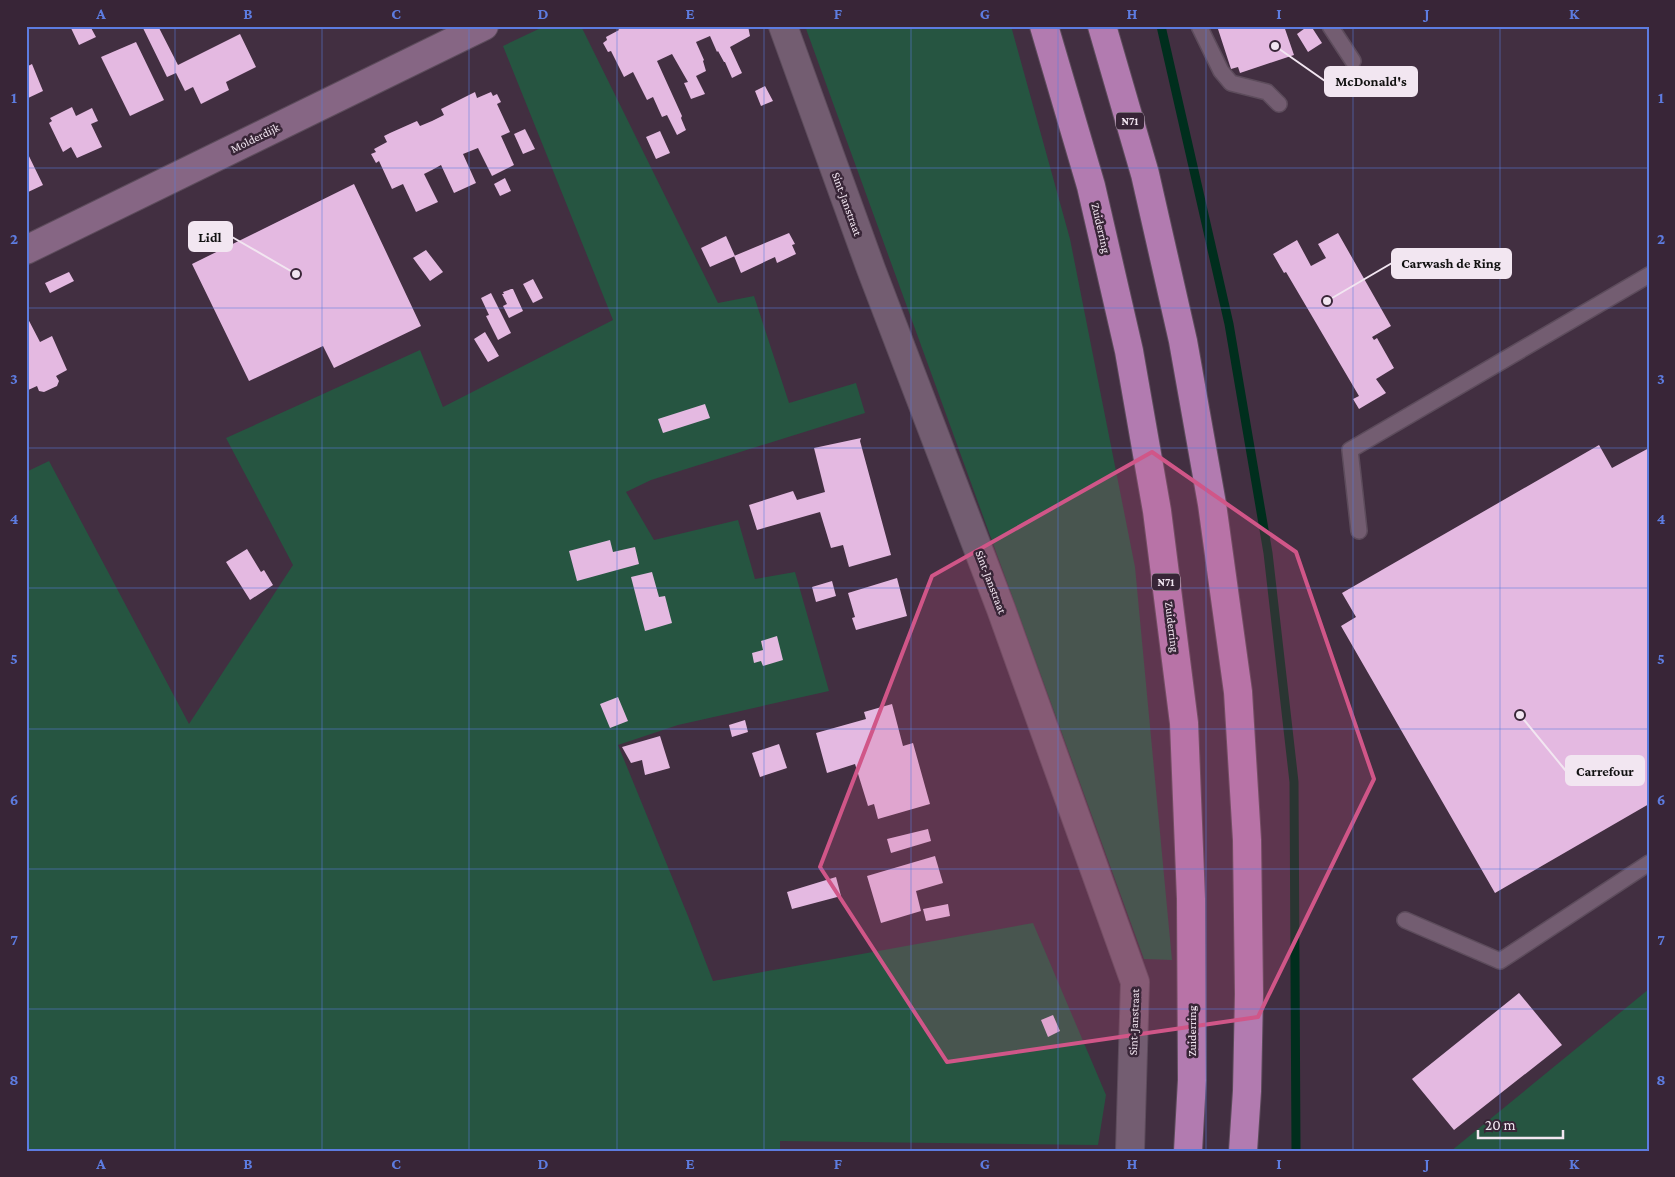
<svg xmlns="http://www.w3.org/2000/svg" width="1675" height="1177" viewBox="0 0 1675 1177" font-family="'Crimson Pro',serif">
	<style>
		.green { fill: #265541 }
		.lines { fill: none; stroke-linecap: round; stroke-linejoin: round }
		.stream { stroke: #002e1d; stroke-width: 9 }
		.building { fill: #e4b9e1 }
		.lane-casing { stroke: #5d4c5c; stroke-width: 18 }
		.street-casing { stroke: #5d4c5c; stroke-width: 30 }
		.secondary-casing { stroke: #5d4c5c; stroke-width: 30 }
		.highway-casing { stroke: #5d4c5c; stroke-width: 30 }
		.lane { stroke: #735d71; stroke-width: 15 }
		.street { stroke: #735d71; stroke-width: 28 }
		.secondary { stroke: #866684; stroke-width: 28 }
		.highway { stroke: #b27bb0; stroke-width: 28 }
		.marked { fill: #d05688; fill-opacity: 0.2; stroke: #d05688; stroke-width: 4; stroke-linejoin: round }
		.grid { fill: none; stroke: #5d7ce0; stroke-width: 1; stroke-opacity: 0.55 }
		.labels { text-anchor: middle; stroke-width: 5; stroke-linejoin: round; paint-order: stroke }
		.shield { fill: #382537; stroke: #baacb9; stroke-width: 1 }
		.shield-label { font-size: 11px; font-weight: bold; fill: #f2e6f1 }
		.street-label { font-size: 12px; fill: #f2e6f1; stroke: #382537 }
		.leader { fill: none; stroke: #f2e6f1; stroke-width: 2 }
		.callout-dot { fill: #f2e6f1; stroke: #382537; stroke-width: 2 }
		.callout { fill: #f2e6f1; stroke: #f2e6f1; stroke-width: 2 }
		.callout-label { font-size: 14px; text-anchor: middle; font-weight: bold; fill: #111 }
		.neatline { fill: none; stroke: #5d7ce0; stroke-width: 2 }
		.grid-label { font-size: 16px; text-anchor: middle; font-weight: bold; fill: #5d7ce0 }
	</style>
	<rect width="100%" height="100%" fill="#422f41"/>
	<!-- green -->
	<path class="green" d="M 545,26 L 581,26 L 718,303 L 754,296 L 789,403 L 856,383 L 865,413 L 651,480 L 626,492 L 654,540 L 738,520 L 755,579 L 795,572 L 829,691 L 678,725 L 618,745 L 688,916 L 713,981 L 1033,923 L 1106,1095 L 1098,1145 L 780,1141 L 780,1151 L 26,1151 L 26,472 L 49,461 L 189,724 L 293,565 L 226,438 L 420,350 L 443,407 L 613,320 L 503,46 Z
		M 805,26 L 1011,26 L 1070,239 L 1135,567 L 1172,960 L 1144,959 Z
		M 1649,989 L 1649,1151 L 1451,1151 Z"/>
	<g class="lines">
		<!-- stream -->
		<path class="stream" d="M 1161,26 L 1229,324 L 1268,553 L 1294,782 L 1296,1151"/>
	</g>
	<!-- building -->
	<path class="building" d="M 70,26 L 90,26 L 96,37 L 79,45 Z
		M 142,26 L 158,26 L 178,65 L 240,34 L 256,67 L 226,82 L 229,90 L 201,104 L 193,87 L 185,91 L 176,73 L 167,77 Z
		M 616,26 L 748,26 L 750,36 L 730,47 L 742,73 L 732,78 L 725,62 L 724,62 L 718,51 L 717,52 L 710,36 L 696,42 L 704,60 L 703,61 L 706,71 L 696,76 L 705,94 L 691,99 L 684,83 L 688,82 L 672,54 L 657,61 L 682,116 L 681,118 L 686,130 L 677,135 L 667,115 L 662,117 L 653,97 L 647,100 L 633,72 L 624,77 L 611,51 L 608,52 L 603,43 L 607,40 L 606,37 L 619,30 Z
		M 1217,26 L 1284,26 L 1294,55 L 1240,73 L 1238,67 L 1231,69 Z
		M 1308,26 L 1311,26 L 1322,43 L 1308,52 L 1297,34 Z
		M 136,42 L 164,100 L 130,116 L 101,57 Z
		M 32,64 L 43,91 L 26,99 L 26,67 Z
		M 765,86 L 773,101 L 761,106 L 755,91 Z
		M 475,92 L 477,98 L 491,92 L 493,96 L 497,94 L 501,102 L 497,104 L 510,132 L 501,136 L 514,165 L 492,176 L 478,148 L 463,154 L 476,183 L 454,193 L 441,165 L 432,170 L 424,174 L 438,202 L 416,212 L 403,184 L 392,189 L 379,161 L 376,163 L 371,154 L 376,152 L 374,149 L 387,142 L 384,136 L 390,133 L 417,121 L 420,126 L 432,121 L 444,115 L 441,109 Z
		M 72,107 L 76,116 L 92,108 L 98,121 L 91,124 L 102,147 L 77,158 L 71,147 L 63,152 L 49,123 L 52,121 L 50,118 Z
		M 525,129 L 535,149 L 523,154 L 514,134 Z
		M 660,131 L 670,153 L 656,159 L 646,137 Z
		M 26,150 L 43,185 L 26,193 Z
		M 505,178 L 511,191 L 500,196 L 494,184 Z
		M 354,184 L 421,326 L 334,368 L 323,346 L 249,381 L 192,264 Z
		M 789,233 L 795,244 L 792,245 L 796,254 L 777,263 L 775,257 L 741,273 L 734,256 Z
		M 1338,233 L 1391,326 L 1372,337 L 1374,340 L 1377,338 L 1394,368 L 1376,379 L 1386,393 L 1359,409 L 1353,399 L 1359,396 L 1286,272 L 1284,273 L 1273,254 L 1297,240 L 1311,266 L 1326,258 L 1318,244 Z
		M 726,236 L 735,256 L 710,267 L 701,248 Z
		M 426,250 L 443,272 L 430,281 L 413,258 Z
		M 69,272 L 74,281 L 50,293 L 45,283 Z
		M 533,279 L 543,298 L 533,303 L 523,284 Z
		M 511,289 L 513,289 L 523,311 L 509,318 L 503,306 L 507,304 L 502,294 L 504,294 L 503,292 Z
		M 491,293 L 511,333 L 498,340 L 486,316 L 489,315 L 481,298 Z
		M 26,315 L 40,342 L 52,336 L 67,370 L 56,376 L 59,381 L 57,386 L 44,392 L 39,391 L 37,386 L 26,391 Z
		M 485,332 L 499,356 L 488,362 L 474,339 Z
		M 705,404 L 710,418 L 663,433 L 658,419 Z
		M 861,438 L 860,441 L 891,555 L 849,567 L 843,545 L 831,548 L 820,512 L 757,530 L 749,505 L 793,491 L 797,500 L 825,492 L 814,448 Z
		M 1599,445 L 1612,468 L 1649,448 L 1649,804 L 1495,893 L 1341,626 L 1356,617 L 1342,593 Z
		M 610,540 L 613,552 L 635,547 L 639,564 L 577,581 L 569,551 Z
		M 247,549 L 261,572 L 264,570 L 273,585 L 250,600 L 226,562 Z
		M 652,572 L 659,597 L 665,596 L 672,623 L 645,631 L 631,577 Z
		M 897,578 L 907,616 L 856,630 L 852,618 L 855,617 L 848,593 Z
		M 832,581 L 836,596 L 816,602 L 812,587 Z
		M 777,636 L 783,660 L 763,666 L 761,661 L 754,663 L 752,653 L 763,650 L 761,641 Z
		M 618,697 L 628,721 L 610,728 L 600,704 Z
		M 892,704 L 903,746 L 913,743 L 930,804 L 878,819 L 874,804 L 868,806 L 855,764 L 827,773 L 816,733 L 866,719 L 864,712 Z
		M 745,720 L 748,732 L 732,737 L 729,725 Z
		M 660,736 L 670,768 L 645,775 L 642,760 L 631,763 L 622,747 Z
		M 779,744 L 787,768 L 760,777 L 752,753 Z
		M 928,829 L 931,841 L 891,853 L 887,839 Z
		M 935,856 L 943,883 L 916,891 L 921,911 L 881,923 L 867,876 Z
		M 836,877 L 841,896 L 792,909 L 787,892 Z
		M 948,904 L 950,916 L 926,921 L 923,909 Z
		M 1519,993 L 1562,1045 L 1454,1130 L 1412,1079 Z
		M 1053,1015 L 1060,1031 L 1048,1037 L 1041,1020 Z"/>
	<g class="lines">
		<!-- lane casing -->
		<g class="lane-casing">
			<path id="lane" d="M 1199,26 L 1221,71 L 1231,83 L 1267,92 L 1279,104
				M 1330,26 L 1353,61
				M 1359,531 L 1350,450 L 1649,275
				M 1405,920 L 1500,961 L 1649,863"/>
		</g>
		<!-- street casing -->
		<g class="street-casing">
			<path id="street" d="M 783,26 L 871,269 L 1001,609 L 1135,982 L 1130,1151"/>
		</g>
		<!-- secondary casing -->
		<g class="secondary-casing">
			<path id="secondary" d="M 26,250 L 484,26"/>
		</g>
		<!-- highway casing -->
		<g class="highway-casing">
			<path id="highway" d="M 1044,26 L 1091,186 L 1129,351 L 1157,511 L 1184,723 L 1191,899 L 1192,1080 L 1188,1151
				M 1102,26 L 1145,174 L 1183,341 L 1212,504 L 1238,692 L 1247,840 L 1249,994 L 1247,1091 L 1243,1151"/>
		</g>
		<!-- lane -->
		<use href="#lane" class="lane"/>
		<!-- street -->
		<use href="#street" class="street"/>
		<!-- secondary -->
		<use href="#secondary" class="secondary"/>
		<!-- highway -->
		<use href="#highway" class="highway"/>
	</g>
	<!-- marked area -->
	<path class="marked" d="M 1152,452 L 1296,552 L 1374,779 L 1258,1017 L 947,1062 L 820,867 L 932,576 Z"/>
	<!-- grid -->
	<path class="grid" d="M 175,26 L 175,1151M 322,26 L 322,1151M 469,26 L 469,1151M 617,26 L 617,1151M 764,26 L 764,1151M 911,26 L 911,1151M 1058,26 L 1058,1151M 1206,26 L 1206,1151M 1353,26 L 1353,1151M 1500,26 L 1500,1151M 26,168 L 1649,168M 26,308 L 1649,308M 26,448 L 1649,448M 26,588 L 1649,588M 26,729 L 1649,729M 26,869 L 1649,869M 26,1009 L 1649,1009"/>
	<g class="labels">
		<!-- shield labels -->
		<g class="shield">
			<rect x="1116" y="112.5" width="28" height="17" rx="4"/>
			<rect x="1152" y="573.5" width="28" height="17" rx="4"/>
		</g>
		<g class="shield-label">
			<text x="1130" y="125">N71</text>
			<text x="1166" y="586">N71</text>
		</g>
		<!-- street labels -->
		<g class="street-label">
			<text transform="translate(255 138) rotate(-26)" y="4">Molderdijk</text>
			<text transform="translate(847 204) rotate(70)" y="4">Sint-Janstraat</text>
			<text transform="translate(1101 228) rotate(77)" y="4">Zuiderring</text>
			<text transform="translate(991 582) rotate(69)" y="4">Sint-Janstraat</text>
			<text transform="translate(1172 627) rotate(83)" y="4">Zuiderring</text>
			<text transform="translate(1134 1022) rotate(-88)" y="4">Sint-Janstraat</text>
			<text transform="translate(1192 1031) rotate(-90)" y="4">Zuiderring</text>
		</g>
	</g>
	<!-- callouts -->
	<path class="leader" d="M1275 46L1325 81M296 274L232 237M1327 301L1392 263M1520 715L1566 771"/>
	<g class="callout-dot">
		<circle cx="1275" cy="46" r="5"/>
		<circle cx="296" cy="274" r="5"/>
		<circle cx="1327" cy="301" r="5"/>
		<circle cx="1520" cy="715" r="5"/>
	</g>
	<g class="callout">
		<rect x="1325" y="67" width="92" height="29" rx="5"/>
		<rect x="189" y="222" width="43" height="29" rx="5"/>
		<rect x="1392" y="249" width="119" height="29" rx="5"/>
		<rect x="1566" y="756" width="78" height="29" rx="5"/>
	</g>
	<g class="callout-label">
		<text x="1371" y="86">McDonald's</text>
		<text x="210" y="242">Lidl</text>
		<text x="1451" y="268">Carwash de Ring</text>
		<text x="1605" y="776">Carrefour</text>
	</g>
	<!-- border -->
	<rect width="1675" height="1177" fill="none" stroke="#382537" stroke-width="55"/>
	<!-- scale -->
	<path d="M1478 1130v8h85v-8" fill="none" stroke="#f2e6f1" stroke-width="2.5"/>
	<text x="1485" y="1130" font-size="15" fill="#f2e6f1" stroke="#382537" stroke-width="4" paint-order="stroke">20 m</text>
	<rect x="28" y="28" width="1620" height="1122" class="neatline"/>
	<g class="grid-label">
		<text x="101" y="19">A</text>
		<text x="248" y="19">B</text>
		<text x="396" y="19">C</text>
		<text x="543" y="19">D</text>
		<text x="690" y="19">E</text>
		<text x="838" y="19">F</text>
		<text x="985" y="19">G</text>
		<text x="1132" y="19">H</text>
		<text x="1279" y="19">I</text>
		<text x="1427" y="19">J</text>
		<text x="1574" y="19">K</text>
		<text x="14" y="103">1</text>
		<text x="1661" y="103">1</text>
		<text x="14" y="244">2</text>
		<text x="1661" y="244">2</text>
		<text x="14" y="384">3</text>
		<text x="1661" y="384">3</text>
		<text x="14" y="524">4</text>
		<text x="1661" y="524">4</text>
		<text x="14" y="664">5</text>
		<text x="1661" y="664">5</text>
		<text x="14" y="805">6</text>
		<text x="1661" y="805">6</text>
		<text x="14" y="945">7</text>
		<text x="1661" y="945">7</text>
		<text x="14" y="1085">8</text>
		<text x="1661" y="1085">8</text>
		<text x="101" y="1169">A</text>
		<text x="248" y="1169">B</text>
		<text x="396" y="1169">C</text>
		<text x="543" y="1169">D</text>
		<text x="690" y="1169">E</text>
		<text x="838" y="1169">F</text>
		<text x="985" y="1169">G</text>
		<text x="1132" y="1169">H</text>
		<text x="1279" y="1169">I</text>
		<text x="1427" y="1169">J</text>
		<text x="1574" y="1169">K</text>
	</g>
</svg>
